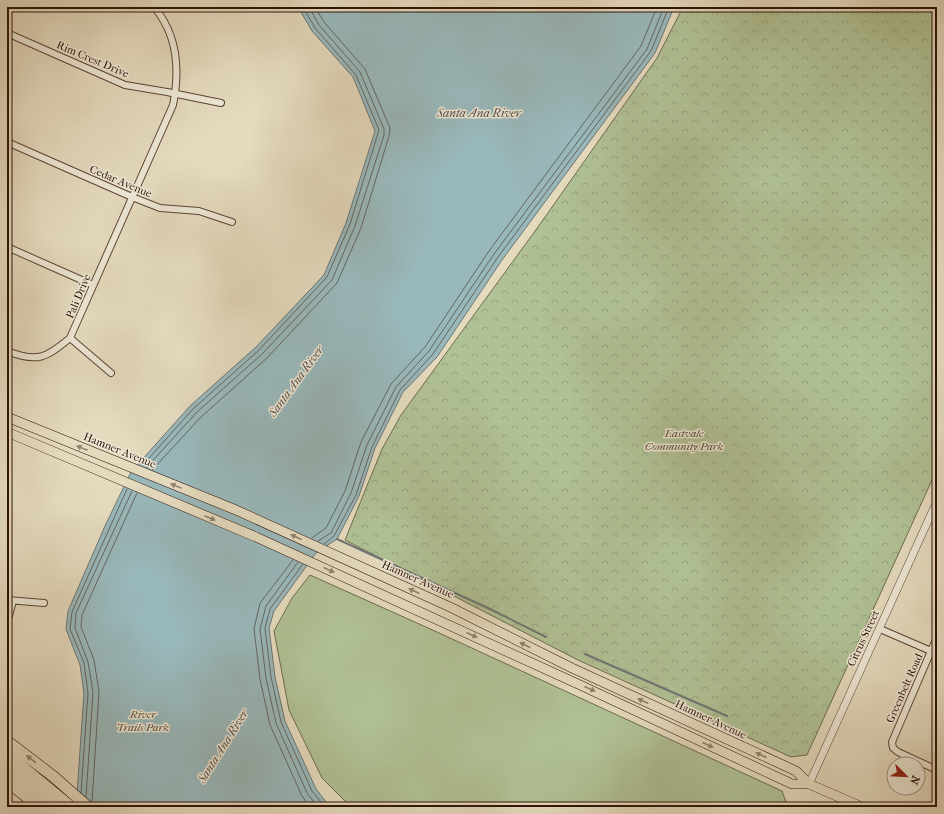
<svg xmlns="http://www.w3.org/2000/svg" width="944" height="814" viewBox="0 0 944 814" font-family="'IM FELL French Canon',serif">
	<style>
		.grass { fill: #b0c195; stroke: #6f6a4e }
		.park { fill: url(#park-crowns); stroke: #6f6a4e }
		.water { fill: #99b8bb; stroke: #6e7673 }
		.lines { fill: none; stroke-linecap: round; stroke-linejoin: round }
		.shore { stroke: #646562; stroke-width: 1 }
		.stream { stroke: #6e7673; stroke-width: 2 }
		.minor-casing { stroke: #5c4436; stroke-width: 8 }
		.tertiary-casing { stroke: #5c4436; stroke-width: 8 }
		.primary-casing { stroke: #2e1208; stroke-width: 10 }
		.motorway-casing { stroke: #2e1208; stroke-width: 12 }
		.minor { stroke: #ede7d5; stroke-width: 6 }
		.tertiary { stroke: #ede7d5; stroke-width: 7 }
		.primary { stroke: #e4dabe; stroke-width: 9 }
		.motorway { stroke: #e4dabe; stroke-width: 11 }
		.oneway { fill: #92806c }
		.labels { text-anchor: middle; stroke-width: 3; stroke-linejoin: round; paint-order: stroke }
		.street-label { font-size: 11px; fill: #2e1208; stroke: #ede7d5 }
		.park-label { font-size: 11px; font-style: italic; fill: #554732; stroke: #ede7d5 }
		.water-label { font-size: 12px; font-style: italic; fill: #534c47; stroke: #ede7d5 }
	</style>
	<defs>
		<pattern id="park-crowns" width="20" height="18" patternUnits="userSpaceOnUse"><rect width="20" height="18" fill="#b0c195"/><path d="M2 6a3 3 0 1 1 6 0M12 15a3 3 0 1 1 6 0" fill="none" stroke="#98a57f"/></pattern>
	</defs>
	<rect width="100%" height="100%" fill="#e4dabe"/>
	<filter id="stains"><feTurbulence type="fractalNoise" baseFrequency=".005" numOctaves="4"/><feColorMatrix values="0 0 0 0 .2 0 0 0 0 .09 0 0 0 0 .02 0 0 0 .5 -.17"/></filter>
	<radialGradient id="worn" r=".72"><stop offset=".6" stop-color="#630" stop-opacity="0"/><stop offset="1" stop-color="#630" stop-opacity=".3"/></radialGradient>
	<!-- grass -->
	<path class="grass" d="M 310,575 L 437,632 L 782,791 L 786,802 L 804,807 L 351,807 L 322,778 L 289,710 L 274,631 L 292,598 Z"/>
	<!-- park -->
	<path class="park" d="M 683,7 L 937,7 L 937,469 L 807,755 L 791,757 L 578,660 L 345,540 L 382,449 L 401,415 L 538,227 L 657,58 Z"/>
	<!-- water -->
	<path class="water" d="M 298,7 L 674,7 L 655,53 L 502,260 L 437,357 L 403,392 L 375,448 L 359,496 L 337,539 L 316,553 L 274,611 L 269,628 L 275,677 L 285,721 L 316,789 L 330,807 L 76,807 L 84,693 L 80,665 L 66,629 L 68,611 L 105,526 L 131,472 L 190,406 L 256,347 L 324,275 L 346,223 L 375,131 L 353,77 L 312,31 Z"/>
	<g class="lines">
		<!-- shore -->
		<path class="shore" d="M 142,466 L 193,409 L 259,350 L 327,277 L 350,224 L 379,130 L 356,75 L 315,28 L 303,7
			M 146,468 L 197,412 L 262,354 L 332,280 L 355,226 L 384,135 L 384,129 L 360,72 L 319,25 L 309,7
			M 152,470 L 201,417 L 267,358 L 337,283 L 361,228 L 389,136 L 390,128 L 365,69 L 324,22 L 315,7
			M 312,538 L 326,528 L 345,491 L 361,442 L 391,384 L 425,347 L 489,251 L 641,46 L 657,7
			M 318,541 L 331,533 L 351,493 L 367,445 L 396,387 L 429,351 L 494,254 L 647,49 L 664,7
			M 324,544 L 334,536 L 356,495 L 372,447 L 400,390 L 433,354 L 498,257 L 651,51 L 669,7
			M 293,560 L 260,603 L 254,629 L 260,679 L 270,725 L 302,796 L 310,807
			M 298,562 L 266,606 L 260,629 L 266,678 L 276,723 L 307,793 L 318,807
			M 303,564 L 270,609 L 265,628 L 271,677 L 281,722 L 312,791 L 325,807
			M 81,793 L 88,693 L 84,663 L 70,629 L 72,612 L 127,489
			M 86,797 L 93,692 L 88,662 L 75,628 L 76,613 L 132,491
			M 92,802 L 99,692 L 94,660 L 81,627 L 82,615 L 137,493"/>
		<!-- stream -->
		<path class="stream" d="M 337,539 L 490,609 L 546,637
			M 585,654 L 727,716"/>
		<!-- minor casing -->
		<g class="minor-casing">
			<path id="minor" d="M 7,33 L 125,85 L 167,92 L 221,103
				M 7,142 L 132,197 L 160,208 L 199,211 L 232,222
				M 7,247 L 93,285
				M 70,338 L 111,373
				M 7,351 C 37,363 46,358 70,338 L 173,105 C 180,70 178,35 154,7
				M 7,600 L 44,603
				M 7,623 L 13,601
				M 880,629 L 931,651
				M 937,637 L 892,742 L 893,748 L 898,752 L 937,770"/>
		</g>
		<!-- tertiary casing -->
		<g class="tertiary-casing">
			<path id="tertiary" d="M 809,784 L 937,501"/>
		</g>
		<!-- primary casing -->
		<g class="primary-casing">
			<path id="primary" d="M 7,417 L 236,510 L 450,607 L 572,668 L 796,771 L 809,784 L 862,807
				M 7,432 L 256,537 L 578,684 L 792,784 L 809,784"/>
		</g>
		<!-- motorway casing -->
		<g class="motorway-casing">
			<path id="motorway" d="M 7,741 L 54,777 L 88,807
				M 7,754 L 71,807
				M 7,768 L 54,807
				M 7,781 L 39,807"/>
		</g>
		<!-- minor -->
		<use href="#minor" class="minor"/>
		<!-- tertiary -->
		<use href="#tertiary" class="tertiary"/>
		<!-- primary -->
		<use href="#primary" class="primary"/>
		<!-- motorway -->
		<use href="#motorway" class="motorway"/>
	</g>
	<!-- one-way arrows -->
	<defs><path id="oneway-solid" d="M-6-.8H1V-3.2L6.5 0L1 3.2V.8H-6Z"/></defs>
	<g class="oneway">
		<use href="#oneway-solid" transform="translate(82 448) rotate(-158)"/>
		<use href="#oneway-solid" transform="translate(176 486) rotate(-158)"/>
		<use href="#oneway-solid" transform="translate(210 518) rotate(23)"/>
		<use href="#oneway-solid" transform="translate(296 537) rotate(-156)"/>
		<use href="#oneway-solid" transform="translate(329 570) rotate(24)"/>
		<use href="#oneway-solid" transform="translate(414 591) rotate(-156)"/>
		<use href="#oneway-solid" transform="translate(472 635) rotate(25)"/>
		<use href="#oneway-solid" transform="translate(525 645) rotate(-153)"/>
		<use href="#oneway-solid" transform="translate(590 689) rotate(25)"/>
		<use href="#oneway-solid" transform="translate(643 701) rotate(-155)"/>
		<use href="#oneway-solid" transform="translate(708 745) rotate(25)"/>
		<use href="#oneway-solid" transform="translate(761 755) rotate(-155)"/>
		<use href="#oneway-solid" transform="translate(31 759) rotate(-143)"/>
	</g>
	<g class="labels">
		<!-- street labels -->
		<g class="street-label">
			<text transform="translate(93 59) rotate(23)" y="4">Rim Crest Drive</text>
			<text transform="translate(121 181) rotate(23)" y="4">Cedar Avenue</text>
			<text transform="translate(78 296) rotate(-67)" y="4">Pali Drive</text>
			<text transform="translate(120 450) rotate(22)" y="4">Hamner Avenue</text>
			<text transform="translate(418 579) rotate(24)" y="4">Hamner Avenue</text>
			<text transform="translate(863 638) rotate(-65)" y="4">Citrus Street</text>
			<text transform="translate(904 688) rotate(-66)" y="4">Greenbelt Road</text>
			<text transform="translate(711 719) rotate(25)" y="4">Hamner Avenue</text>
		</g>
		<!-- park labels -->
		<g class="park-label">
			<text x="684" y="437">Eastvale<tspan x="684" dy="13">Community Park</tspan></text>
			<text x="143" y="718">River<tspan x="143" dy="13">Trails Park</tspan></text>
		</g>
		<!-- water labels -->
		<g class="water-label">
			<text x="479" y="117">Santa Ana River</text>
			<text transform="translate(296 381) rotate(-54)" y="4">Santa Ana River</text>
			<text transform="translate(223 746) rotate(-58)" y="4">Santa Ana River</text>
		</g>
	</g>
	<!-- margin -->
	<rect width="944" height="814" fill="none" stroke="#e4dabe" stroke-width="24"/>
	<rect x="8" y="8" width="928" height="798" fill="none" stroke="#2e1208" stroke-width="2"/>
	<rect x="12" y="12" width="920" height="790" fill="none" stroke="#2e1208"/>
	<!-- north arrow -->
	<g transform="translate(906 776) rotate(114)"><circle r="19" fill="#ede7d5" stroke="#a19283"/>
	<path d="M0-3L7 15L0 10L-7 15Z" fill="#8f2418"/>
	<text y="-6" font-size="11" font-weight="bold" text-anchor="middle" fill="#2e1208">N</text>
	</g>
	<rect width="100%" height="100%" filter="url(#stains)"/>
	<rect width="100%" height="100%" fill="url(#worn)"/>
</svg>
